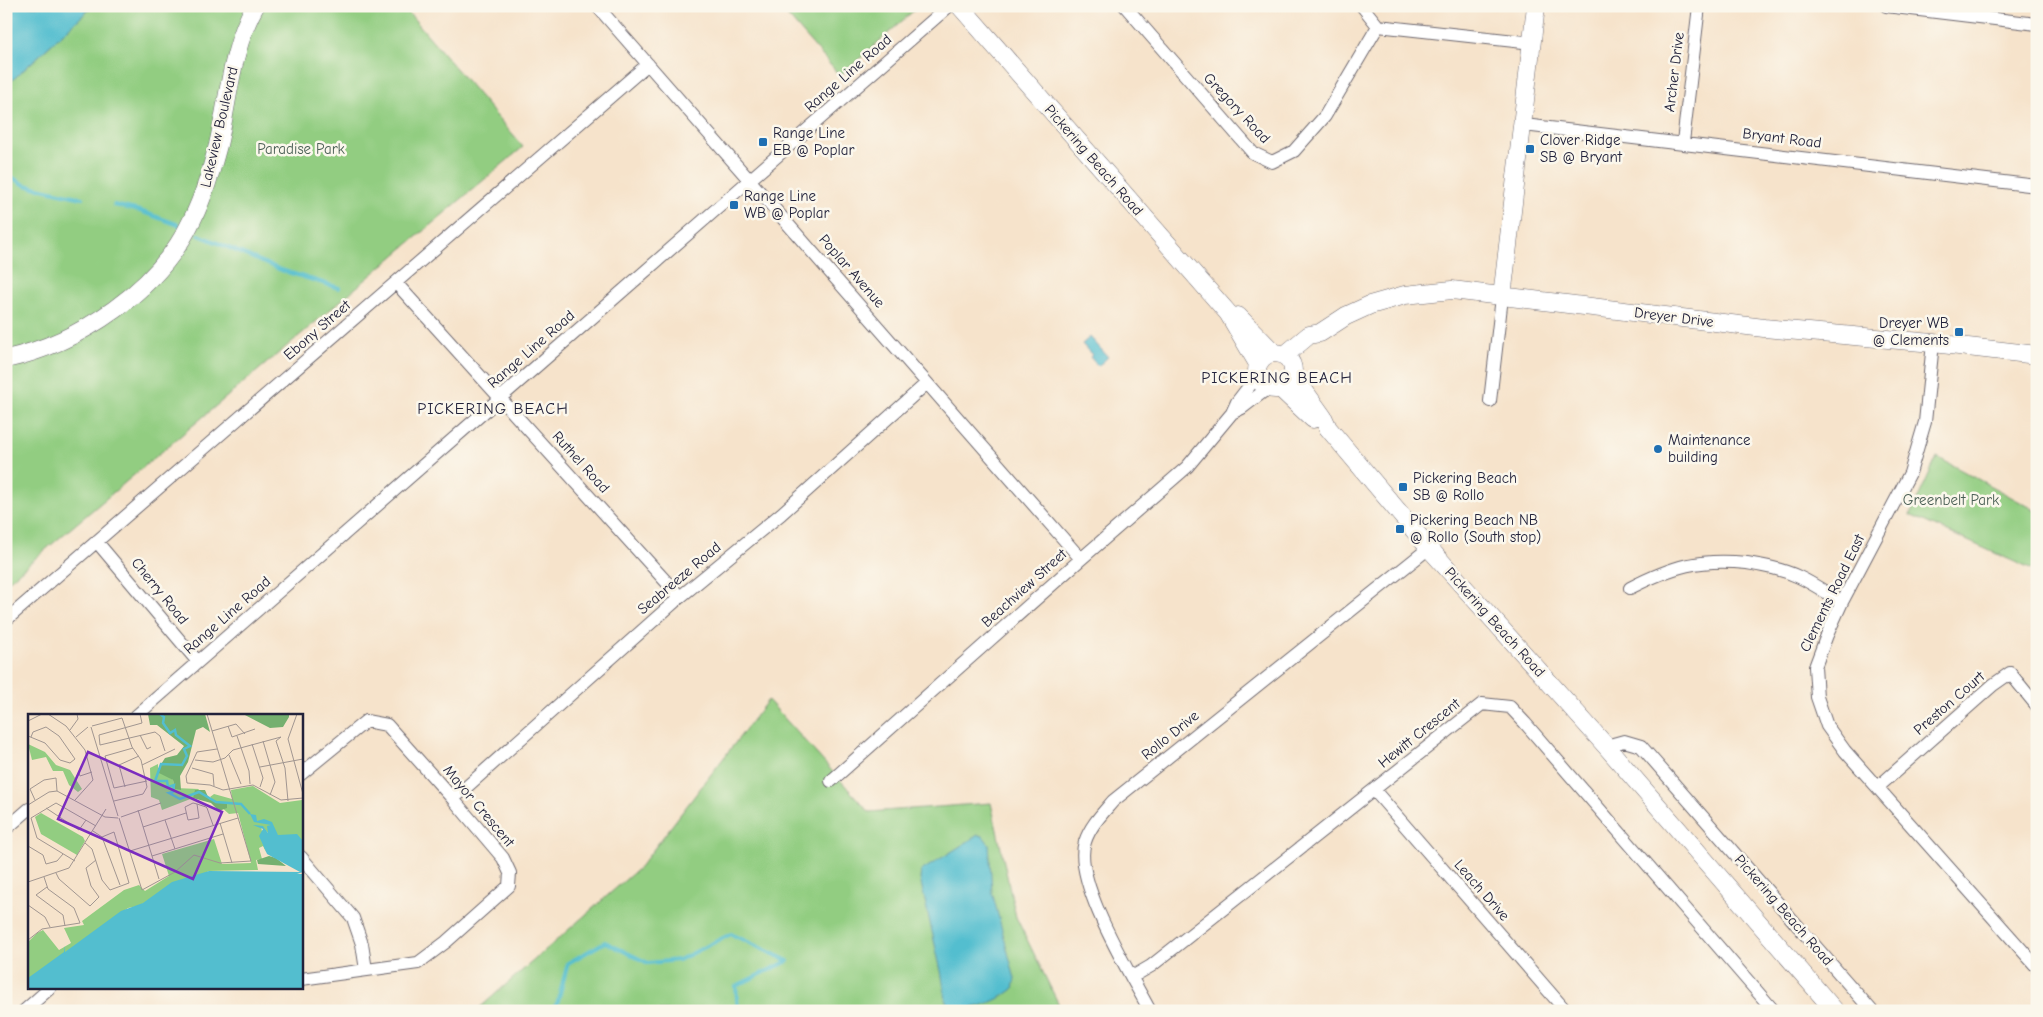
<svg xmlns="http://www.w3.org/2000/svg" width="2043" height="1017" viewBox="0 0 2043 1017" font-family="'Comic Neue',sans-serif">
	<style>
		.green { fill: #92cd81; stroke: #5a785e }
		.water { fill: #53becf; stroke: #3a7085 }
		.lines { fill: none; stroke-linecap: round; stroke-linejoin: round }
		.stream { stroke: #53becf; stroke-width: 4 }
		.street-casing { stroke: #6c666d; stroke-width: 14 }
		.secondary-casing { stroke: #6c666d; stroke-width: 19 }
		.street { stroke: #fff; stroke-width: 12 }
		.secondary { stroke: #fff; stroke-width: 18 }
		.poi-dot { fill: #1f6fb2; stroke: #fbf7ec; stroke-width: 2 }
		.labels { text-anchor: middle; stroke-width: 5; stroke-linejoin: round; paint-order: stroke }
		.street-label { font-size: 15px; fill: #22223b; stroke: #fbf7ec }
		.poi-label { font-size: 15px; fill: #22223b; stroke: #fbf7ec; text-anchor: start }
		.park-label { font-size: 15px; fill: #495e54; stroke: #fbf7ec }
		.neighbourhood-label { font-size: 16px; letter-spacing: 1px; fill: #22223b; stroke: #fbf7ec }
		.inset-river { fill: none; stroke: #53becf; stroke-width: 2.5 }
		.inset-road { fill: none; stroke: #a19691; stroke-width: 1 }
		.view { fill: #7b2cbf; fill-opacity: 0.15; stroke: #7b2cbf; stroke-width: 2.5 }
		.inset-edge { fill: none; stroke: #22223b; stroke-width: 2.5 }
	</style>
	<rect width="100%" height="100%" fill="#fbf7ec"/>
	<filter id="ink" filterUnits="userSpaceOnUse"><feTurbulence type="fractalNoise" baseFrequency=".02" numOctaves="2"/><feDisplacementMap in="SourceGraphic" scale="10" xChannelSelector="R" yChannelSelector="G"/><feConvolveMatrix kernelMatrix="1 2 1 2 8 2 1 2 1" color-interpolation-filters="sRGB"/></filter>
	<filter id="wash" filterUnits="userSpaceOnUse"><feTurbulence type="fractalNoise" baseFrequency=".0096" numOctaves="4" result="noise"/><feDisplacementMap in="SourceGraphic" scale="20" xChannelSelector="R" yChannelSelector="G"/><feGaussianBlur stdDeviation="1.12" result="paint"/><feColorMatrix in="noise" values="0 0 0 0 0 0 0 0 0 0 0 0 0 0 0 0 0 1.4 0 .05"/><feComposite in="paint" operator="in"/></filter>
	<g filter="url(#wash)">
		<rect width="100%" height="100%" fill="#f6e3cb"/>
		<!-- green -->
		<path class="green" d="M 93,6 L 403,6 L 523,147 L 6,583 L 6,86 Z
			M 779,6 L 919,6 L 840,76 Z
			M 1937,457 L 2037,511 L 2037,572 L 1910,515 Z
			M 768,700 L 869,812 L 991,803 L 1016,917 L 1062,1011 L 476,1011 L 640,867 Z"/>
		<!-- water -->
		<path class="water" d="M 6,6 L 93,6 L 6,86 Z
			M 1090,337 L 1108,357 L 1098,366 L 1090,357 L 1092,355 L 1082,344 Z
			M 978,835 L 983,836 L 989,844 L 992,892 L 1015,979 L 1013,989 C 997,1002 967,1014 947,1006 L 941,971 L 920,879 L 921,871 Z"/>
		<g class="lines">
			<!-- stream -->
			<path class="stream" d="M 6,174 L 25,185 L 82,198
				M 114,205 L 140,211 L 179,225
				M 199,235 L 281,270 L 339,288
				M 550,1011 L 557,1004 L 568,963 L 605,942 L 648,963 L 679,960 L 731,934 L 788,961 L 736,986 L 738,1011"/>
		</g>
	</g>
	<g filter="url(#ink)">
		<g class="lines">
			<!-- street casing -->
			<g class="street-casing">
				<path id="street" d="M 597,6 L 1081,559
					M 1125,6 L 1253,153 L 1272,162 L 1294,151 L 1325,116 L 1378,26
					M 1362,6 L 1378,26 L 1533,43
					M 1886,6 L 2037,24
					M 1524,125 L 2037,186
					M 1683,142 L 1699,6
					M 396,283 L 680,597
					M 1933,343 L 1925,422 L 1910,473 L 1842,602 L 1827,635 L 1815,667 L 1817,697 L 1827,726 L 1845,751 L 2037,967
					M 1490,401 L 1502,297
					M 1232,413 L 1242,408 L 1268,388
					M 97,542 L 198,662
					M 1630,588 C 1673,566 1699,558 1747,563 C 1765,566 1782,569 1799,577 C 1814,584 1828,594 1842,602
					M 6,620 L 648,64
					M 136,716 L 949,6
					M 1606,746 L 1624,741 L 1641,746 L 1872,1011
					M 301,774 L 366,721 L 387,725 L 453,799 L 503,858 L 510,873 L 509,886 L 446,942 L 418,963 L 301,979
					M 831,781 L 1081,559 L 1187,467 L 1232,413 L 1237,402 L 1257,376
					M 1878,787 L 1993,685 L 2010,673 L 2037,706
					M 1374,790 L 1566,1011
					M 453,799 L 680,597 L 781,514 L 927,383
					M 6,829 L 29,809
					M 301,857 L 353,918 L 362,944 L 366,970
					M 1132,977 L 1151,966 L 1482,704 L 1510,707 L 1525,723 L 1774,1011
					M 24,1011 L 50,988
					M 1150,1011 C 1131,975 1072,880 1085,842 C 1090,826 1102,814 1113,801 L 1429,548"/>
			</g>
			<!-- secondary casing -->
			<g class="secondary-casing">
				<path id="secondary" d="M 960,6 L 1228,313 L 1258,364
					M 1502,297 L 1536,6
					M 1238,316 L 1273,352
					M1257 371a18 18 0 1 1 36 0a18 18 0 1 1-36 0Z
					M 1285,355 L 1309,335 L 1320,333 L 1346,316 L 1370,305 L 1405,295 L 1452,290 L 1764,328 L 1933,343 L 2037,355
					M 6,359 C 79,343 159,290 192,220 C 204,196 211,171 218,145 C 229,98 231,49 255,6
					M 1293,375 L 1323,417 L 1328,428 L 1429,548 L 1606,746 L 1835,1011
					M 1280,388 L 1313,419"/>
			</g>
			<!-- street -->
			<use href="#street" class="street"/>
			<!-- secondary -->
			<use href="#secondary" class="secondary"/>
		</g>
	</g>
	<!-- markers -->
	<g class="poi-dot">
		<rect x="758" y="137" width="10" height="10" rx="2.5"/>
		<rect x="1525" y="144" width="10" height="10" rx="2.5"/>
		<rect x="729" y="200" width="10" height="10" rx="2.5"/>
		<rect x="1954" y="327" width="10" height="10" rx="2.5"/>
		<circle cx="1658" cy="449" r="5"/>
		<rect x="1398" y="482" width="10" height="10" rx="2.5"/>
		<rect x="1395" y="524" width="10" height="10" rx="2.5"/>
	</g>
	<g class="labels">
		<!-- street labels -->
		<g class="street-label">
			<text transform="translate(1674 72) rotate(-83)" y="5">Archer Drive</text>
			<text transform="translate(848 73) rotate(-41)" y="5">Range Line Road</text>
			<text transform="translate(1237 108) rotate(47)" y="5">Gregory Road</text>
			<text transform="translate(219 127) rotate(-77)" y="5">Lakeview Boulevard</text>
			<text transform="translate(1782 138) rotate(7)" y="5">Bryant Road</text>
			<text transform="translate(1094 160) rotate(49)" y="5">Pickering Beach Road</text>
			<text transform="translate(852 271) rotate(49)" y="5">Poplar Avenue</text>
			<text transform="translate(1674 317) rotate(7)" y="5">Dreyer Drive</text>
			<text transform="translate(317 330) rotate(-41)" y="5">Ebony Street</text>
			<text transform="translate(531 349) rotate(-41)" y="5">Range Line Road</text>
			<text transform="translate(581 462) rotate(48)" y="5">Ruthel Road</text>
			<text transform="translate(679 578) rotate(-40)" y="5">Seabreeze Road</text>
			<text transform="translate(1024 588) rotate(-42)" y="5">Beachview Street</text>
			<text transform="translate(160 591) rotate(51)" y="5">Cherry Road</text>
			<text transform="translate(1832 593) rotate(-64)" y="5">Clements Road East</text>
			<text transform="translate(227 615) rotate(-41)" y="5">Range Line Road</text>
			<text transform="translate(1495 622) rotate(48)" y="5">Pickering Beach Road</text>
			<text transform="translate(1949 703) rotate(-41)" y="5">Preston Court</text>
			<text transform="translate(1419 733) rotate(-39)" y="5">Hewitt Crescent</text>
			<text transform="translate(1170 735) rotate(-39)" y="5">Rollo Drive</text>
			<text transform="translate(479 806) rotate(50)" y="5">Mayor Crescent</text>
			<text transform="translate(1482 890) rotate(49)" y="5">Leach Drive</text>
			<text transform="translate(1784 910) rotate(49)" y="5">Pickering Beach Road</text>
		</g>
		<!-- poi labels -->
		<g class="poi-label">
			<text x="773" y="138">Range Line<tspan x="773" dy="17">EB @ Poplar</tspan></text>
			<text x="1540" y="145">Clover Ridge<tspan x="1540" dy="17">SB @ Bryant</tspan></text>
			<text x="744" y="201">Range Line<tspan x="744" dy="17">WB @ Poplar</tspan></text>
			<text x="1949" y="328" text-anchor="end">Dreyer WB<tspan x="1949" dy="17">@ Clements</tspan></text>
			<text x="1668" y="445">Maintenance<tspan x="1668" dy="17">building</tspan></text>
			<text x="1413" y="483">Pickering Beach<tspan x="1413" dy="17">SB @ Rollo</tspan></text>
			<text x="1410" y="525">Pickering Beach NB<tspan x="1410" dy="17">@ Rollo (South stop)</tspan></text>
		</g>
		<!-- park labels -->
		<g class="park-label">
			<text x="301" y="154">Paradise Park</text>
			<text x="1951" y="505">Greenbelt Park</text>
		</g>
		<!-- neighbourhood labels -->
		<g class="neighbourhood-label">
			<text x="1277" y="383">PICKERING BEACH</text>
			<text x="493" y="414">PICKERING BEACH</text>
		</g>
	</g>
	<!-- overview -->
	<g transform="translate(28 714)">
		<rect width="275" height="275" fill="#f6e3cb"/>
		<path d="M 0,30 L 17,38 L 28,51 L 42,56 L 54,75 L 50,78 L 41,71 L 35,57 L 25,57 L 18,43 L 4,46 ZM 130,50 L 130,55 L 145,66 L 147,74 L 171,75 L 165,84 L 134,96 L 131,86 L 123,83 L 122,54 ZM 225,72 L 252,89 L 274,86 L 275,130 L 262,122 L 250,122 L 243,113 L 240,119 L 235,113 L 233,112 L 238,138 L 235,132 L 231,134 L 234,145 L 228,146 L 230,156 L 181,157 L 110,192 L 100,194 L 0,265 L 0,228 L 9,219 L 15,216 L 31,236 L 43,229 L 36,214 L 56,211 L 54,207 L 96,176 L 111,171 L 117,177 L 141,162 L 134,140 L 186,125 L 194,150 L 223,149 L 210,99 L 201,100 L 182,83 L 186,80 L 204,85 L 203,76 ZM 13,99 L 55,123 L 57,127 L 49,141 L 13,120 L 7,103 Z" fill="#92cd81"/>
		<path d="M 120,0 L 177,0 L 182,18 L 175,13 L 168,16 L 160,48 L 152,62 L 153,76 L 147,75 L 145,66 L 131,59 L 130,55 L 137,44 L 149,41 L 156,32 L 129,11 L 122,11 ZM 215,0 L 261,0 L 261,3 L 255,13 L 242,14 ZM 167,76 L 177,76 L 181,85 L 199,90 L 199,94 L 191,97 L 183,89 L 165,84 ZM 241,142 L 248,144 L 258,152 L 230,150 L 229,146 Z" fill="#75b06f"/>
		<path d="M 222,100 L 228,101 L 229,107 L 236,105 L 244,108 L 250,121 L 269,120 L 275,127 L 275,158 L 269,160 L 275,160 L 275,275 L 0,275 L 0,264 L 36,238 L 36,232 L 37,238 L 93,197 L 115,189 L 144,168 L 181,157 L 272,158 L 239,140 L 231,122 L 235,115 L 225,111 L 235,112 L 240,119 L 239,112 L 243,111 L 226,108 Z" fill="#53becf"/>
		<path class="inset-river" d="M 132,0 L 136,3 L 135,9 L 142,19 L 147,16 L 148,21 L 162,32 L 156,35 L 159,42 L 154,51 L 133,50 L 127,67 L 139,67 L 140,73 L 146,71 L 145,78 L 141,79 L 152,85 L 171,78 L 188,88 L 213,90 L 222,100"/>
		<path class="inset-road" d="M 20,0 L 38,12 L 57,36 L 65,66 L 47,86M 112,0 L 114,9 L 71,21 L 72,31 L 127,18 L 132,22 L 137,37M 269,0 L 260,25 L 275,80M 0,7 L 14,0M 64,12 L 94,4M 200,12 L 204,23 L 227,15M 63,13 L 90,102M 42,16 L 50,5 L 49,0M 184,17 L 208,10 L 217,20M 112,21 L 119,35 L 123,33M 0,22 L 17,29 L 32,46 L 42,49 L 47,45 L 31,22 L 18,13 L 5,18 L 3,23M 209,22 L 221,57 L 222,70M 48,23 L 60,13M 235,27 L 247,68 L 242,81M 248,27 L 257,54 L 260,87M 224,30 L 235,64 L 232,73M 105,34 L 77,42 L 86,74 L 119,67M 189,35 L 169,38 L 158,62 L 159,69 L 182,71 L 195,76 L 225,71 L 253,86 L 275,84M 201,41 L 213,70M 167,46 L 185,48 L 197,44 L 205,36 L 253,23 L 248,27M 114,51 L 147,35M 232,53 L 275,45M 164,54 L 185,60 L 186,72M 51,59 L 52,62 L 64,58M 97,73 L 91,51 L 111,42M 7,86 L 2,75 L 16,66 L 28,64 L 29,77M 86,87 L 115,80 L 119,73 L 113,46 L 104,33 L 94,4M 169,90 L 171,104 L 160,106 L 157,93 L 165,89 L 169,90 L 178,93 L 179,94 L 185,111M 0,91 L 21,78 L 29,77 L 77,103 L 90,104M 18,94 L 51,116 L 58,106M 110,96 L 131,165M 93,103 L 133,89M 91,104 L 114,176 L 147,158 L 166,141 L 192,149 L 223,147 L 179,0M 137,106 L 147,135M 192,109 L 204,149M 115,113 L 158,99M 65,117 L 74,123 L 92,171M 57,129 L 64,135 L 74,166 L 82,176 L 101,169 L 86,118 L 74,123M 0,132 L 15,141 L 18,150 L 29,147 L 35,140M 102,137 L 210,104M 124,142 L 195,120M 47,147 L 9,124 L 3,104 L 28,89 L 68,112M 28,159 L 31,165 L 62,192 L 71,183 L 63,172 L 58,154 L 68,146M 0,168 L 41,154 L 78,95M 19,173 L 8,181 L 35,201 L 37,212M 0,191 L 17,203 L 22,213M 0,226 L 14,215 L 52,209 L 46,194 L 20,175 L 16,163"/>
		<path class="view" d="M 60,38 L 194,98 L 165,165 L 30,105 Z"/>
		<rect width="275" height="275" class="inset-edge"/>
	</g>
	<!-- margin -->
	<rect width="2043" height="1017" fill="none" stroke="#fbf7ec" stroke-width="25"/>
</svg>
